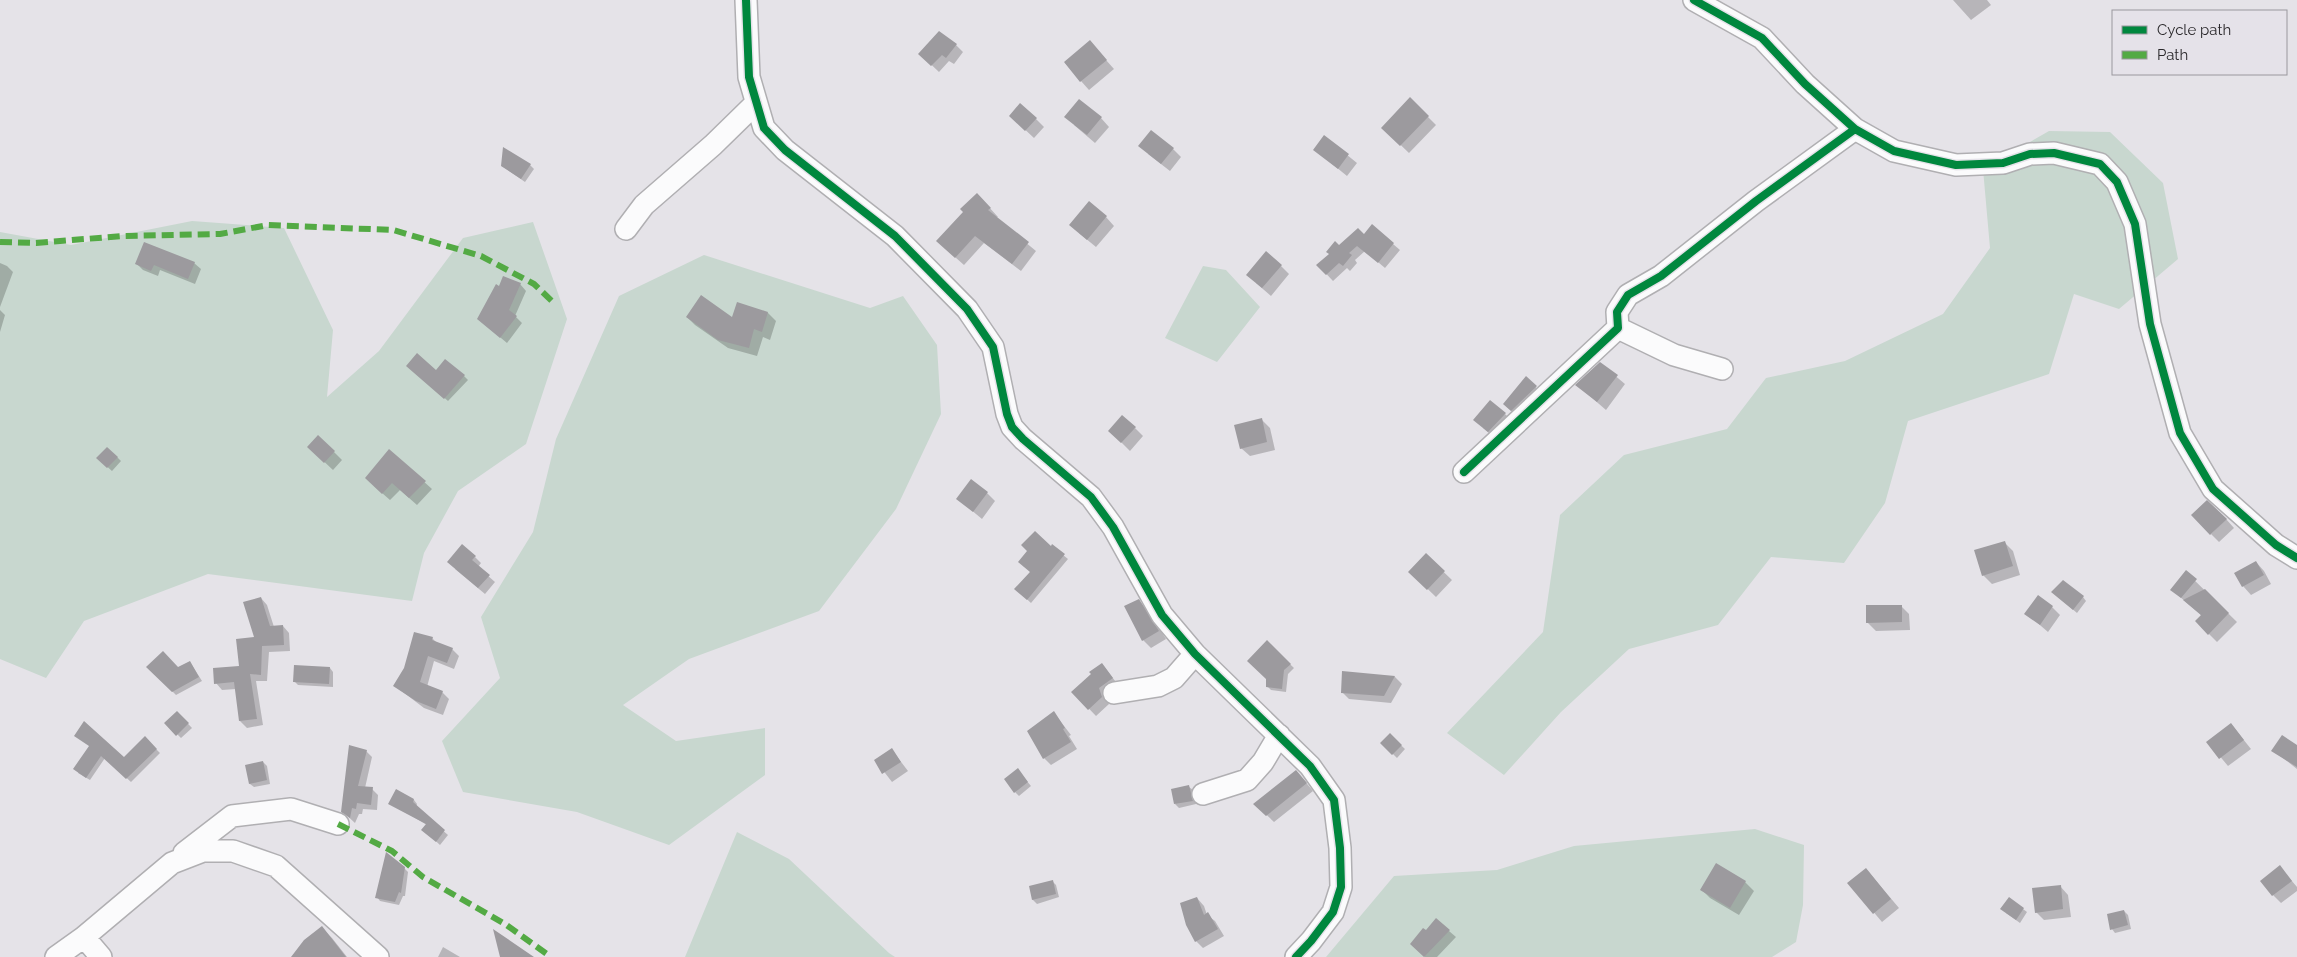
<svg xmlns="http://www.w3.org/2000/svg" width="2297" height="957" viewBox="0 0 2297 957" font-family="Raleway,sans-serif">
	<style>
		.green { fill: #c8d7cf }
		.shadow { fill: #0003 }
		.building { fill: #9c9a9e }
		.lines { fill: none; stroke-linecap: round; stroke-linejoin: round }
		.street-casing { stroke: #b0afb2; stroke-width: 24 }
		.street { stroke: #fbfbfc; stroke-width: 21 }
		.quiet { stroke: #53aa44; stroke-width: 6; stroke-dasharray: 12 6; stroke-linecap: butt }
		.cycleway-casing { stroke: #e5e2e9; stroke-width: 11 }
		.cycleway { stroke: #00873e; stroke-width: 8 }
	</style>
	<rect width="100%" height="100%" fill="#e5e3e8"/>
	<!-- green -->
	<path class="green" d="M 2049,131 L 2110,132 L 2163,183 L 2178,259 L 2119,309 L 2074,294 L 2049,374 L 1908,421 L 1885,503 L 1844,563 L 1771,557 L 1718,625 L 1629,649 L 1561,712 L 1504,775 L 1447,733 L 1543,632 L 1560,515 L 1624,455 L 1727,429 L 1766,378 L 1845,361 L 1943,314 L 1990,248 L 1983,169 Z
		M 192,221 L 284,228 L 333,330 L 327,397 L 379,351 L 463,238 L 533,222 L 567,319 L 526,444 L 458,491 L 424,553 L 412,601 L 208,574 L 84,621 L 46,678 L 0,659 L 0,232 L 71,245 Z
		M 704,255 L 870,308 L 903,296 L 937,345 L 941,414 L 896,509 L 819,611 L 689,659 L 623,705 L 676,741 L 765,728 L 765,775 L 669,845 L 577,812 L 463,792 L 442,741 L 500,678 L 481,617 L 533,532 L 556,439 L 619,296 Z
		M 1203,266 L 1226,270 L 1260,307 L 1217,362 L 1165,338 Z
		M 1755,829 L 1804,845 L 1803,905 L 1796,942 L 1772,957 L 1326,957 L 1394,876 L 1497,870 L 1574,846 Z
		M 737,832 L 789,859 L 889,953 L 895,957 L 685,957 Z"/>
	<!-- shadow -->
	<path class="shadow" d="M 1953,0 L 1987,0 L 1991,5 L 1971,20 Z
		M 1090,42 L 1114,69 L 1089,90 L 1065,63 Z
		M 956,45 L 963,52 L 954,64 L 949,61 L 939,72 L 920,54 Z
		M 1410,99 L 1436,125 L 1409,153 L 1383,128 Z
		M 1101,118 L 1109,127 L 1095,143 L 1074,125 Z
		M 1036,119 L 1044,127 L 1034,138 L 1019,124 Z
		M 1325,137 L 1357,163 L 1347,176 L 1315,150 Z
		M 1173,149 L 1181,157 L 1170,171 L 1148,154 Z
		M 530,165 L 534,169 L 525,182 L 502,166 Z
		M 977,194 L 998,217 L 996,218 L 1036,251 L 1021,271 L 984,243 L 964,265 L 946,249 L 964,212 Z
		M 1106,217 L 1114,226 L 1096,247 L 1079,233 Z
		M 1372,226 L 1400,250 L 1385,268 L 1365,251 L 1355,260 L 1357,263 L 1350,271 L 1347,268 L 1333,281 L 1318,265 L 1339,246 L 1364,236 Z
		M 0,263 L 7,266 L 13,272 L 0,307 Z
		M 194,263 L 201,269 L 195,284 L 160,270 L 158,276 L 143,270 L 137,264 Z
		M 1281,266 L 1289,274 L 1271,296 L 1256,283 Z
		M 520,284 L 526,291 L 515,316 L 522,323 L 507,343 L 483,323 L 500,287 Z
		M 738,304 L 768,313 L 776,321 L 770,340 L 763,337 L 757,356 L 728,348 L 695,325 L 687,317 L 733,319 Z
		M 0,310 L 5,315 L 0,332 Z
		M 1600,363 L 1625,384 L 1606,410 L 1577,385 Z
		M 412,369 L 464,376 L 468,380 L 448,401 Z
		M 1526,378 L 1543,394 L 1518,417 L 1504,404 Z
		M 1505,414 L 1513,422 L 1497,440 L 1483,428 Z
		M 1261,419 L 1270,428 L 1275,450 L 1250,456 L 1241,448 Z
		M 1135,428 L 1143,436 L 1130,451 L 1118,439 Z
		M 390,451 L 432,489 L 417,505 L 400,490 L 390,500 L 374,486 Z
		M 334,452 L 342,460 L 333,470 L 317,455 Z
		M 117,457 L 121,461 L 112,471 L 102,462 Z
		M 987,493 L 995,501 L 982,519 L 958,499 Z
		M 2226,519 L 2234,528 L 2219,542 L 2211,534 Z
		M 2004,542 L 2013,551 L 2020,575 L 1992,584 L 1983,575 Z
		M 1052,546 L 1068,559 L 1031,603 L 1016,589 Z
		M 1426,555 L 1452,580 L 1436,597 L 1410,572 Z
		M 475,557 L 481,563 L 478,567 L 495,582 L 485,594 L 455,569 Z
		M 2256,562 L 2264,571 L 2271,584 L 2251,595 L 2243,586 Z
		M 2186,572 L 2237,622 L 2217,642 L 2196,621 L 2202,616 L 2172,590 Z
		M 2057,596 L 2083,597 L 2086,601 L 2077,613 Z
		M 261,598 L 267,605 L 274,627 L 283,626 L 289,633 L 290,651 L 269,652 L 267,681 L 256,681 L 263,725 L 247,728 L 240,721 L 236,689 L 222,690 L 216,683 L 241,667 L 255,638 Z
		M 1138,600 L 1146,608 L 1166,639 L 1151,648 L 1143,640 Z
		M 1901,606 L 1909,614 L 1910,630 L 1876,631 L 1867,622 Z
		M 2052,607 L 2060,615 L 2048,632 L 2026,613 Z
		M 432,638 L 437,643 L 452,649 L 459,656 L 454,669 L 434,661 L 427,687 L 442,692 L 449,699 L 443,715 L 424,708 L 395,686 Z
		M 1267,642 L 1294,668 L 1288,674 L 1286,692 L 1271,690 L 1267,686 Z
		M 190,662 L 202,681 L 176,695 L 148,667 L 178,669 Z
		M 1102,664 L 1119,686 L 1105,695 L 1109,704 L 1096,716 L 1073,692 Z
		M 330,668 L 333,672 L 333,687 L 298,685 L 294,681 Z
		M 1344,673 L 1395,677 L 1402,684 L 1391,703 L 1349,699 L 1342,692 Z
		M 177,712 L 192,728 L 181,738 L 166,723 Z
		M 1054,713 L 1071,735 L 1069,736 L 1077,749 L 1051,765 L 1044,758 Z
		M 2231,724 L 2251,749 L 2228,766 L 2208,742 Z
		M 1390,735 L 1405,749 L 1397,758 L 1382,743 Z
		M 145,738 L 160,753 L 131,782 L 105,758 L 90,780 L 78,773 L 90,747 L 124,759 Z
		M 2297,746 L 2297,769 L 2273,750 Z
		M 892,750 L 908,771 L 892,782 L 875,760 Z
		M 366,751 L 372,757 L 365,788 L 372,789 L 378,795 L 377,810 L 363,809 L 362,814 L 359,814 L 355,823 L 342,811 Z
		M 263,762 L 267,766 L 270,784 L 254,787 L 250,784 L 247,766 Z
		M 1021,774 L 1031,786 L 1019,796 L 1015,792 Z
		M 1303,779 L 1313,791 L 1274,822 L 1255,804 Z
		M 1189,787 L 1193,790 L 1196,804 L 1179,808 L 1175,804 Z
		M 397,791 L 414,800 L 417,804 L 416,807 L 448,835 L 440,845 L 427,833 L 427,825 L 390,803 Z
		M 1717,865 L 1745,882 L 1754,891 L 1739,915 L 1710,898 L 1702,890 Z
		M 2280,867 L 2297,887 L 2297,891 L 2281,903 L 2273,895 Z
		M 404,868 L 408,872 L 405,896 L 403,896 L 399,905 L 380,901 L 377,897 Z
		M 1866,869 L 1899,908 L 1882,922 L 1849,883 Z
		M 1052,881 L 1056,885 L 1059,897 L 1037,904 L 1033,900 L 1030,887 Z
		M 2060,886 L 2068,895 L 2071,917 L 2044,920 L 2036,912 Z
		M 1197,898 L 1204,906 L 1207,915 L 1215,921 L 1224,936 L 1203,948 L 1196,941 Z
		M 2023,909 L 2027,912 L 2020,923 L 2006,913 Z
		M 2124,911 L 2128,915 L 2131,929 L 2115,933 L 2112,929 Z
		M 322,928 L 332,938 L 347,957 L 301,957 Z
		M 1449,931 L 1456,937 L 1437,957 L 1425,957 L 1411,944 L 1426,932 Z
		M 443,947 L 460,957 L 438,957 Z"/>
	<!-- building -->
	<path class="building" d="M 939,31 L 957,44 L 946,58 L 942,55 L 931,66 L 918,54 Z
		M 1090,40 L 1107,60 L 1080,82 L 1064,62 Z
		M 1410,97 L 1429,116 L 1400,146 L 1381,128 Z
		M 1079,99 L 1102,117 L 1087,135 L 1064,117 Z
		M 1020,103 L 1037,118 L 1025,131 L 1009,116 Z
		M 1151,130 L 1174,148 L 1161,164 L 1138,146 Z
		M 1324,135 L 1349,154 L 1338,169 L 1313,150 Z
		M 503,147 L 531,164 L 521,179 L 501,166 Z
		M 977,193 L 991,208 L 988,210 L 1029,242 L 1012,264 L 975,236 L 955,258 L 936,241 L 963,212 L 960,209 Z
		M 1089,201 L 1107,216 L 1087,240 L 1069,225 Z
		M 1372,224 L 1394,243 L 1378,263 L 1357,246 L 1349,253 L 1352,255 L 1343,266 L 1339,263 L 1326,275 L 1316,265 L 1329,254 L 1326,252 L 1335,241 L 1339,245 L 1358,228 L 1364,234 Z
		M 144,242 L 195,262 L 188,279 L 154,265 L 151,271 L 135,264 Z
		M 1266,251 L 1282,265 L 1262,288 L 1246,275 Z
		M 503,276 L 521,283 L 509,310 L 517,316 L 500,338 L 477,319 L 496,284 L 499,286 Z
		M 701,295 L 732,317 L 737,302 L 768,312 L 762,332 L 754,329 L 749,348 L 718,340 L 686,317 Z
		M 417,353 L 436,370 L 445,359 L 465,375 L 444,399 L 406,366 Z
		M 1600,362 L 1618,375 L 1597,402 L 1575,385 Z
		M 1526,376 L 1537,386 L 1511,411 L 1503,404 Z
		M 1490,400 L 1506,413 L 1488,432 L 1473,420 Z
		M 1122,415 L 1136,427 L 1121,443 L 1108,431 Z
		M 1262,418 L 1267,442 L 1240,449 L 1234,425 Z
		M 318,435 L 335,451 L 324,463 L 307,447 Z
		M 107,447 L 118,457 L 107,468 L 96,458 Z
		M 389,449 L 426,481 L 409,498 L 392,483 L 382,494 L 365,478 Z
		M 971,479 L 988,492 L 973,512 L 956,499 Z
		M 2207,500 L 2227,519 L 2210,535 L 2191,515 Z
		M 1035,531 L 1051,546 L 1052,544 L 1065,554 L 1027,600 L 1014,589 L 1030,572 L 1018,562 L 1027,551 L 1021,545 Z
		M 2005,541 L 2013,566 L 1982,576 L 1974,550 Z
		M 462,544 L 476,556 L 472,560 L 490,575 L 478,588 L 447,562 Z
		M 1426,553 L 1445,571 L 1427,590 L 1408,572 Z
		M 2256,561 L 2264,575 L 2242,587 L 2234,573 Z
		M 2186,570 L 2197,579 L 2181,598 L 2170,590 Z
		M 2063,580 L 2084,596 L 2073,610 L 2051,592 Z
		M 2205,589 L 2229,613 L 2208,635 L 2195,621 L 2201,615 L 2183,600 Z
		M 2038,595 L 2053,606 L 2040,625 L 2024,614 Z
		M 261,597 L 270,626 L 283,625 L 284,645 L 262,646 L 261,675 L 250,674 L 257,719 L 239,721 L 234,682 L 214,684 L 213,668 L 239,666 L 236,639 L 254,637 L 243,602 Z
		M 1139,599 L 1159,631 L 1142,641 L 1124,606 Z
		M 1866,605 L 1902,605 L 1902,622 L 1866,623 Z
		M 414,632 L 433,637 L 432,640 L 453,648 L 447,663 L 428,656 L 420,682 L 443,691 L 436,709 L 416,701 L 393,686 L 404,668 Z
		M 1267,640 L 1291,664 L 1284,670 L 1282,689 L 1266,687 L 1266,679 L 1247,661 Z
		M 163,651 L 178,667 L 190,661 L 199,677 L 172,692 L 146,667 Z
		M 1102,663 L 1113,678 L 1099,688 L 1102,697 L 1088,710 L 1071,692 L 1091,674 L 1089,672 Z
		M 294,665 L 330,667 L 329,684 L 293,682 Z
		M 1342,671 L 1395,676 L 1384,696 L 1341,693 Z
		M 177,711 L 189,723 L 176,736 L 164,723 Z
		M 1054,711 L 1065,728 L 1063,729 L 1071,742 L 1043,759 L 1027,731 Z
		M 84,721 L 124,757 L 145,736 L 157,749 L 126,779 L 101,756 L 86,778 L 73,769 L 89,746 L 74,736 Z
		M 2231,723 L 2244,740 L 2219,759 L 2206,742 Z
		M 1390,733 L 1402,745 L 1392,755 L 1380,743 Z
		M 2282,735 L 2297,745 L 2297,767 L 2271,751 Z
		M 349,745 L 367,750 L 358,786 L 373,787 L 371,805 L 357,803 L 356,809 L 352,808 L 350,818 L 341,812 Z
		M 892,748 L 901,762 L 882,774 L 874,760 Z
		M 263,761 L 267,780 L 249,784 L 245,765 Z
		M 1018,768 L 1028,782 L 1014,793 L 1004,779 Z
		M 1296,770 L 1307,783 L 1266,816 L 1253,804 Z
		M 1189,785 L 1193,801 L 1174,804 L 1171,789 Z
		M 396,789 L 414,799 L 413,802 L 445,830 L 436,842 L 421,830 L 426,824 L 388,804 Z
		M 386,852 L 405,867 L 401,893 L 399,892 L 395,902 L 375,898 Z
		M 1716,863 L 1746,881 L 1730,908 L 1700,890 Z
		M 2280,865 L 2292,881 L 2272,896 L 2260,881 Z
		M 1866,868 L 1891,899 L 1873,914 L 1847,883 Z
		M 1053,880 L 1056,894 L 1032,900 L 1029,886 Z
		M 2061,885 L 2063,909 L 2035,913 L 2032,888 Z
		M 1197,897 L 1204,915 L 1208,912 L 1218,929 L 1195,942 L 1186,925 L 1180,903 Z
		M 2009,897 L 2024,908 L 2016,920 L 2000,909 Z
		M 2124,910 L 2128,925 L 2110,930 L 2107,914 Z
		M 1436,918 L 1450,930 L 1424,957 L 1410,944 L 1423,928 L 1426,930 Z
		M 322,926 L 346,957 L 291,957 L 304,940 Z
		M 493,929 L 534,957 L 500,957 Z"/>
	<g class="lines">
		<!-- street casing -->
		<g class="street-casing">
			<path id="street" d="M 746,0 L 749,77 L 764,128 L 785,150 L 895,236 L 967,309 L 993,347 L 1007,414 L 1012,427 L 1023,439 L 1091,497 L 1113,527 L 1162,615 L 1195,654 L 1310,766 L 1334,800 L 1340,848 L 1341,887 L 1333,912 L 1311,941 L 1296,957
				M 1694,0 L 1762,38 L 1805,84 L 1855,129 L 1894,151 L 1956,165 L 2003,163 L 2030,154 L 2054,153 L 2100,164 L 2117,182 L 2135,224 L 2150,324 L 2180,433 L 2213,489 L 2276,545 L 2297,558
				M 626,229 L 644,205 L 713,145 L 756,103
				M 1618,328 L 1674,355 L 1722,369
				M 1464,472 L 1618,328 L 1617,312 L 1628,295 L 1661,276 L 1756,201 L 1855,129
				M 1114,693 L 1158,686 L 1174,678 L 1195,654
				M 1203,794 L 1247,780 L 1263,762 L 1279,735
				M 184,853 L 232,816 L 291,809 L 338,824
				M 84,937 L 101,957
				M 56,957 L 84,937 L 172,863 L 203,851 L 233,851 L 276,866 L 378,957"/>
		</g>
		<!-- street -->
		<use href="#street" class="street"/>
		<!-- quiet -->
		<path class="quiet" d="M 0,242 L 36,243 L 122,236 L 220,234 L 268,225 L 393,230 L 481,256 L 534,284 L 554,303
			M 338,824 L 392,851 L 423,877 L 505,924 L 551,957"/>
		<!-- cycleway casing -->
		<g class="cycleway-casing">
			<path id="cycleway" d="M 746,0 L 749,77 L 764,128 L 785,150 L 895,236 L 967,309 L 993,347 L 1007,414 L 1012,427 L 1023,439 L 1091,497 L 1113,527 L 1162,615 L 1195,654 L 1310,766 L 1334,800 L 1340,848 L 1341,887 L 1333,912 L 1311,941 L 1296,957
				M 1694,0 L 1762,38 L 1805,84 L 1855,129 L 1894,151 L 1956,165 L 2003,163 L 2030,154 L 2054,153 L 2100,164 L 2117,182 L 2135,224 L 2150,324 L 2180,433 L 2213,489 L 2276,545 L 2297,558
				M 1464,472 L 1618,328 L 1617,312 L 1628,295 L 1661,276 L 1756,201 L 1855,129"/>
		</g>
		<!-- cycleway -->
		<use href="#cycleway" class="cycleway"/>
	</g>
	<!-- legend -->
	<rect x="2112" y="10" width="175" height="65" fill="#e5e2e9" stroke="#9a989d"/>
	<rect x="2122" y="26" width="25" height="8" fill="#00873e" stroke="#9a989d"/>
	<text x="2157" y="35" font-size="15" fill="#2a282b">Cycle path</text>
	<rect x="2122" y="51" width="25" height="8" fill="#53aa44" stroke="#9a989d"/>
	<text x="2157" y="60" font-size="15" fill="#2a282b">Path</text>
</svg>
